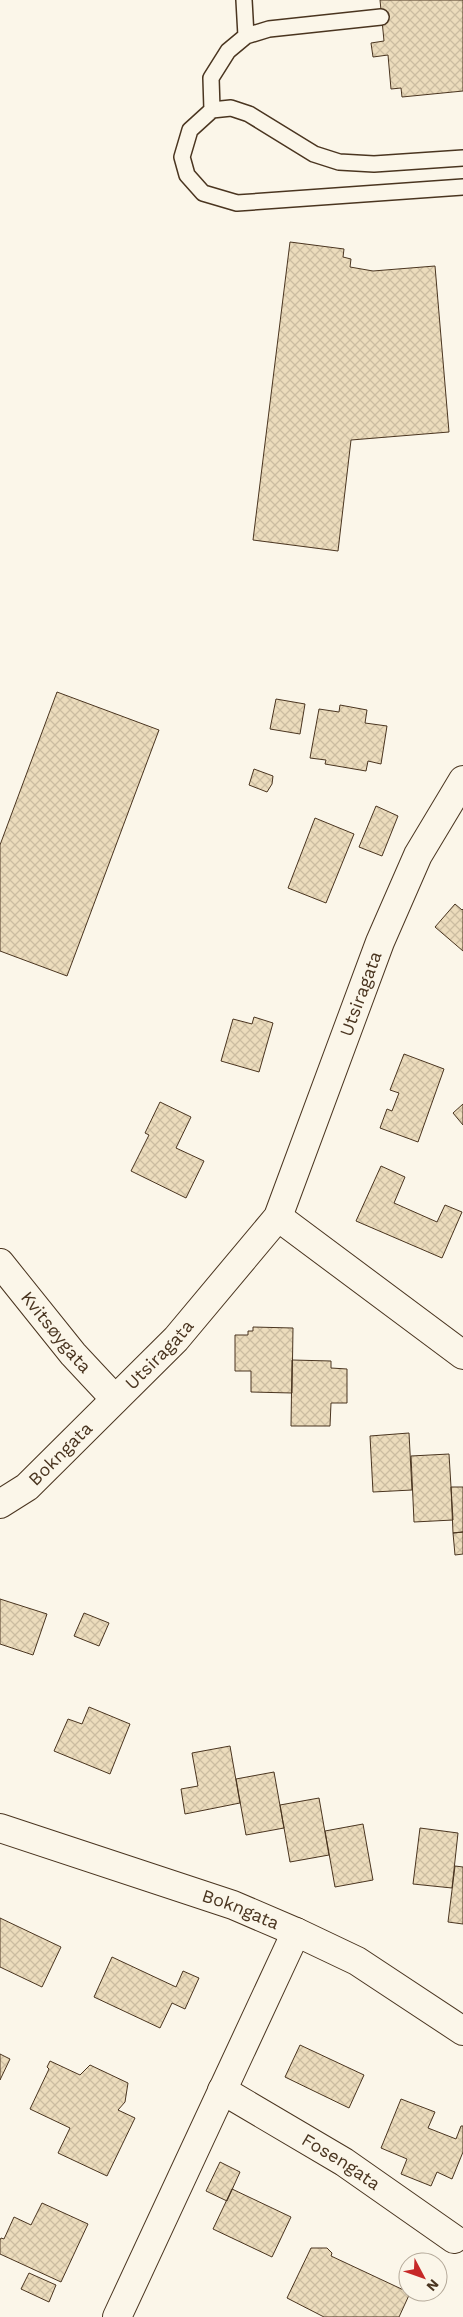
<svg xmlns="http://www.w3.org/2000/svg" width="463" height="2317" viewBox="0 0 463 2317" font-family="'Work Sans',sans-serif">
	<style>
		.building { fill: url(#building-cross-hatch); stroke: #4a3520 }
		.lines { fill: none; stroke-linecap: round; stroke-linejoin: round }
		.lane-casing { stroke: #4a3520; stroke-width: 18 }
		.street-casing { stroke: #4a3520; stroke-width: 30 }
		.secondary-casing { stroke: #4a3520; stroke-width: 30 }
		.lane { stroke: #fbf6e9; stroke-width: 15 }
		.street { stroke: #fbf6e9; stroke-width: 28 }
		.secondary { stroke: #fbf6e9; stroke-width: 28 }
		.labels { text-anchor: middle; stroke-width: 4; stroke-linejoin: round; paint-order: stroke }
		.street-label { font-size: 18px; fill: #4a3520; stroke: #fbf6e9 }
	</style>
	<defs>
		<pattern id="building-cross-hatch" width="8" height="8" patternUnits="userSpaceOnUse" patternTransform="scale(1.25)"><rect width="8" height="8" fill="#ecdcbc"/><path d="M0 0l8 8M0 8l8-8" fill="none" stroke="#ccbda1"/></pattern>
	</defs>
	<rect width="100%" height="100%" fill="#fbf6e9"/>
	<!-- building -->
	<path class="building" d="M 380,0 L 463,0 L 463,91 L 402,97 L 401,88 L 391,89 L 388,55 L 373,57 L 371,43 L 384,41 Z
		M 290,242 L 344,249 L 343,257 L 351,259 L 350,267 L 373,271 L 435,266 L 449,432 L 351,440 L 338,551 L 253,540 Z
		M 57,692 L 159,730 L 67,976 L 0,951 L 0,845 Z
		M 276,699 L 305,704 L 300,734 L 270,729 Z
		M 340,705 L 367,710 L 365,723 L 387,726 L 381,764 L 368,761 L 366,771 L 325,764 L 326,760 L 310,758 L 319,709 L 339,712 Z
		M 254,769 L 273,776 L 272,784 L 267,792 L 249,785 Z
		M 376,806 L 398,816 L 382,856 L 359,847 Z
		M 315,818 L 354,834 L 326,903 L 288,888 Z
		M 455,904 L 462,910 L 463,909 L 463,951 L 435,927 Z
		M 254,1017 L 273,1023 L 259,1072 L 221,1061 L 233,1019 L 252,1024 Z
		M 404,1054 L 444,1069 L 418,1142 L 380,1128 L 387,1109 L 392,1111 L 399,1093 L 390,1090 Z
		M 160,1102 L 191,1117 L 176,1148 L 204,1161 L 186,1198 L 131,1171 L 149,1135 L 145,1133 Z
		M 463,1104 L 463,1125 L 453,1113 Z
		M 381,1166 L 405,1177 L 394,1203 L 437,1222 L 445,1205 L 462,1212 L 442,1258 L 356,1221 Z
		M 253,1327 L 293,1328 L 292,1393 L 251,1392 L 251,1371 L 235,1371 L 235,1335 L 248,1335 L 248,1331 L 253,1331 Z
		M 292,1360 L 331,1361 L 331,1368 L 347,1369 L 347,1403 L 331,1403 L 330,1426 L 291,1426 Z
		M 409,1433 L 412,1490 L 373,1492 L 370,1436 Z
		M 449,1454 L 453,1520 L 414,1522 L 411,1456 Z
		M 451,1487 L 463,1487 L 463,1532 L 453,1533 Z
		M 463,1532 L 463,1554 L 455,1555 L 453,1533 Z
		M 0,1599 L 47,1614 L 33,1655 L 0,1644 Z
		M 84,1613 L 109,1623 L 99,1646 L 74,1636 Z
		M 89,1707 L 130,1724 L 110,1774 L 54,1751 L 68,1719 L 82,1724 Z
		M 230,1746 L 240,1803 L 185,1814 L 181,1789 L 198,1786 L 192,1753 Z
		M 274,1772 L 284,1828 L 246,1835 L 236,1779 Z
		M 319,1798 L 329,1855 L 290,1862 L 280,1805 Z
		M 363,1824 L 373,1880 L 335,1887 L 325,1831 Z
		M 420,1828 L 458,1833 L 452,1888 L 413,1884 Z
		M 455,1866 L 463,1867 L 463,1924 L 448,1922 Z
		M 0,1918 L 61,1947 L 42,1987 L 0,1967 Z
		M 112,1957 L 176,1987 L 183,1971 L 199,1978 L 185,2009 L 172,2003 L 160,2028 L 94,1997 Z
		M 300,2045 L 364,2075 L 349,2108 L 285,2077 Z
		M 0,2054 L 10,2059 L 0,2080 Z
		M 50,2061 L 80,2075 L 90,2065 L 128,2083 L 125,2102 L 118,2110 L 135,2118 L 107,2176 L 58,2153 L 70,2128 L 30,2109 L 49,2069 L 47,2067 Z
		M 401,2099 L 435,2112 L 428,2128 L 456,2139 L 461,2126 L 463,2126 L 463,2152 L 452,2179 L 437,2172 L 431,2186 L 401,2174 L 407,2159 L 381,2148 Z
		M 220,2162 L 240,2172 L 227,2201 L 206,2191 Z
		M 232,2189 L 291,2217 L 272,2257 L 213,2229 Z
		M 42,2203 L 88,2224 L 61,2282 L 0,2254 L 0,2240 L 1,2238 L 4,2239 L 14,2217 L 31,2225 Z
		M 311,2248 L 327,2248 L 332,2253 L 331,2256 L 410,2293 L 399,2317 L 324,2317 L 287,2298 Z
		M 29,2273 L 56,2285 L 49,2302 L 21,2289 Z"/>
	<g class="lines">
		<!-- lane casing -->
		<g class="lane-casing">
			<path id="lane" d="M 244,0 L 246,36
				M 212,110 L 211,78 L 228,51 L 246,36 L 269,29 L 381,17
				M 463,158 L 374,164 L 339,162 L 314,154 L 249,114 L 231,108 L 212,110 L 190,130 L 182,157 L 187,175 L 203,193 L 237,203 L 463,187"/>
		</g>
		<!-- street casing -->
		<g class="street-casing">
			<g id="street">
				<path d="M 278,1217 L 463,1355"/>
				<path id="s1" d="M 0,1504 L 27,1487 L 176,1339 L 278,1217 L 380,942 L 418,855 L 463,780"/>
				<path id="s2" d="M 0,1828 L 233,1905 L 296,1932 L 357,1961 L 463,2031"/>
				<path id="s3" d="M 222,2090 L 344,2162 L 454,2239"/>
				<path d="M 117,2317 L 296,1932"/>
			</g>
		</g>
		<!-- secondary casing -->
		<g class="secondary-casing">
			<g id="secondary">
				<path id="s4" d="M 0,1263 L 73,1354 L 115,1399"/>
			</g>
		</g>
		<!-- lane -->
		<use href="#lane" class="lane"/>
		<!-- street -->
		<use href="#street" class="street"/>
		<!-- secondary -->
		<use href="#secondary" class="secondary"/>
	</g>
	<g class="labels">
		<!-- street labels -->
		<g class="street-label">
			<text dy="6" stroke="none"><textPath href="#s1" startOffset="639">Utsiragata</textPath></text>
			<text dy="6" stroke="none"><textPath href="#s4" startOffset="89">Kvitsøygata</textPath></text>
			<text dy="6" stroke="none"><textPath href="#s1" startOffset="219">Utsiragata</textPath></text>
			<text dy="6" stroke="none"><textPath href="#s1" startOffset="79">Bokngata</textPath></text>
			<text dy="6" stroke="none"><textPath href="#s2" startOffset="254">Bokngata</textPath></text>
			<text dy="6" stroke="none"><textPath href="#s3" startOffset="139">Fosengata</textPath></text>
		</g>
	</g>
	<!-- north arrow -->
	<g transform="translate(423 2277) rotate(131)"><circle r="24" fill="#fbf6e9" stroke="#b4a999"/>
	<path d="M0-4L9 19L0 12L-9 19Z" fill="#c62828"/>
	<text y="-8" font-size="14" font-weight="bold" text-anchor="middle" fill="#4a3520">N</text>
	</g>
</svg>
